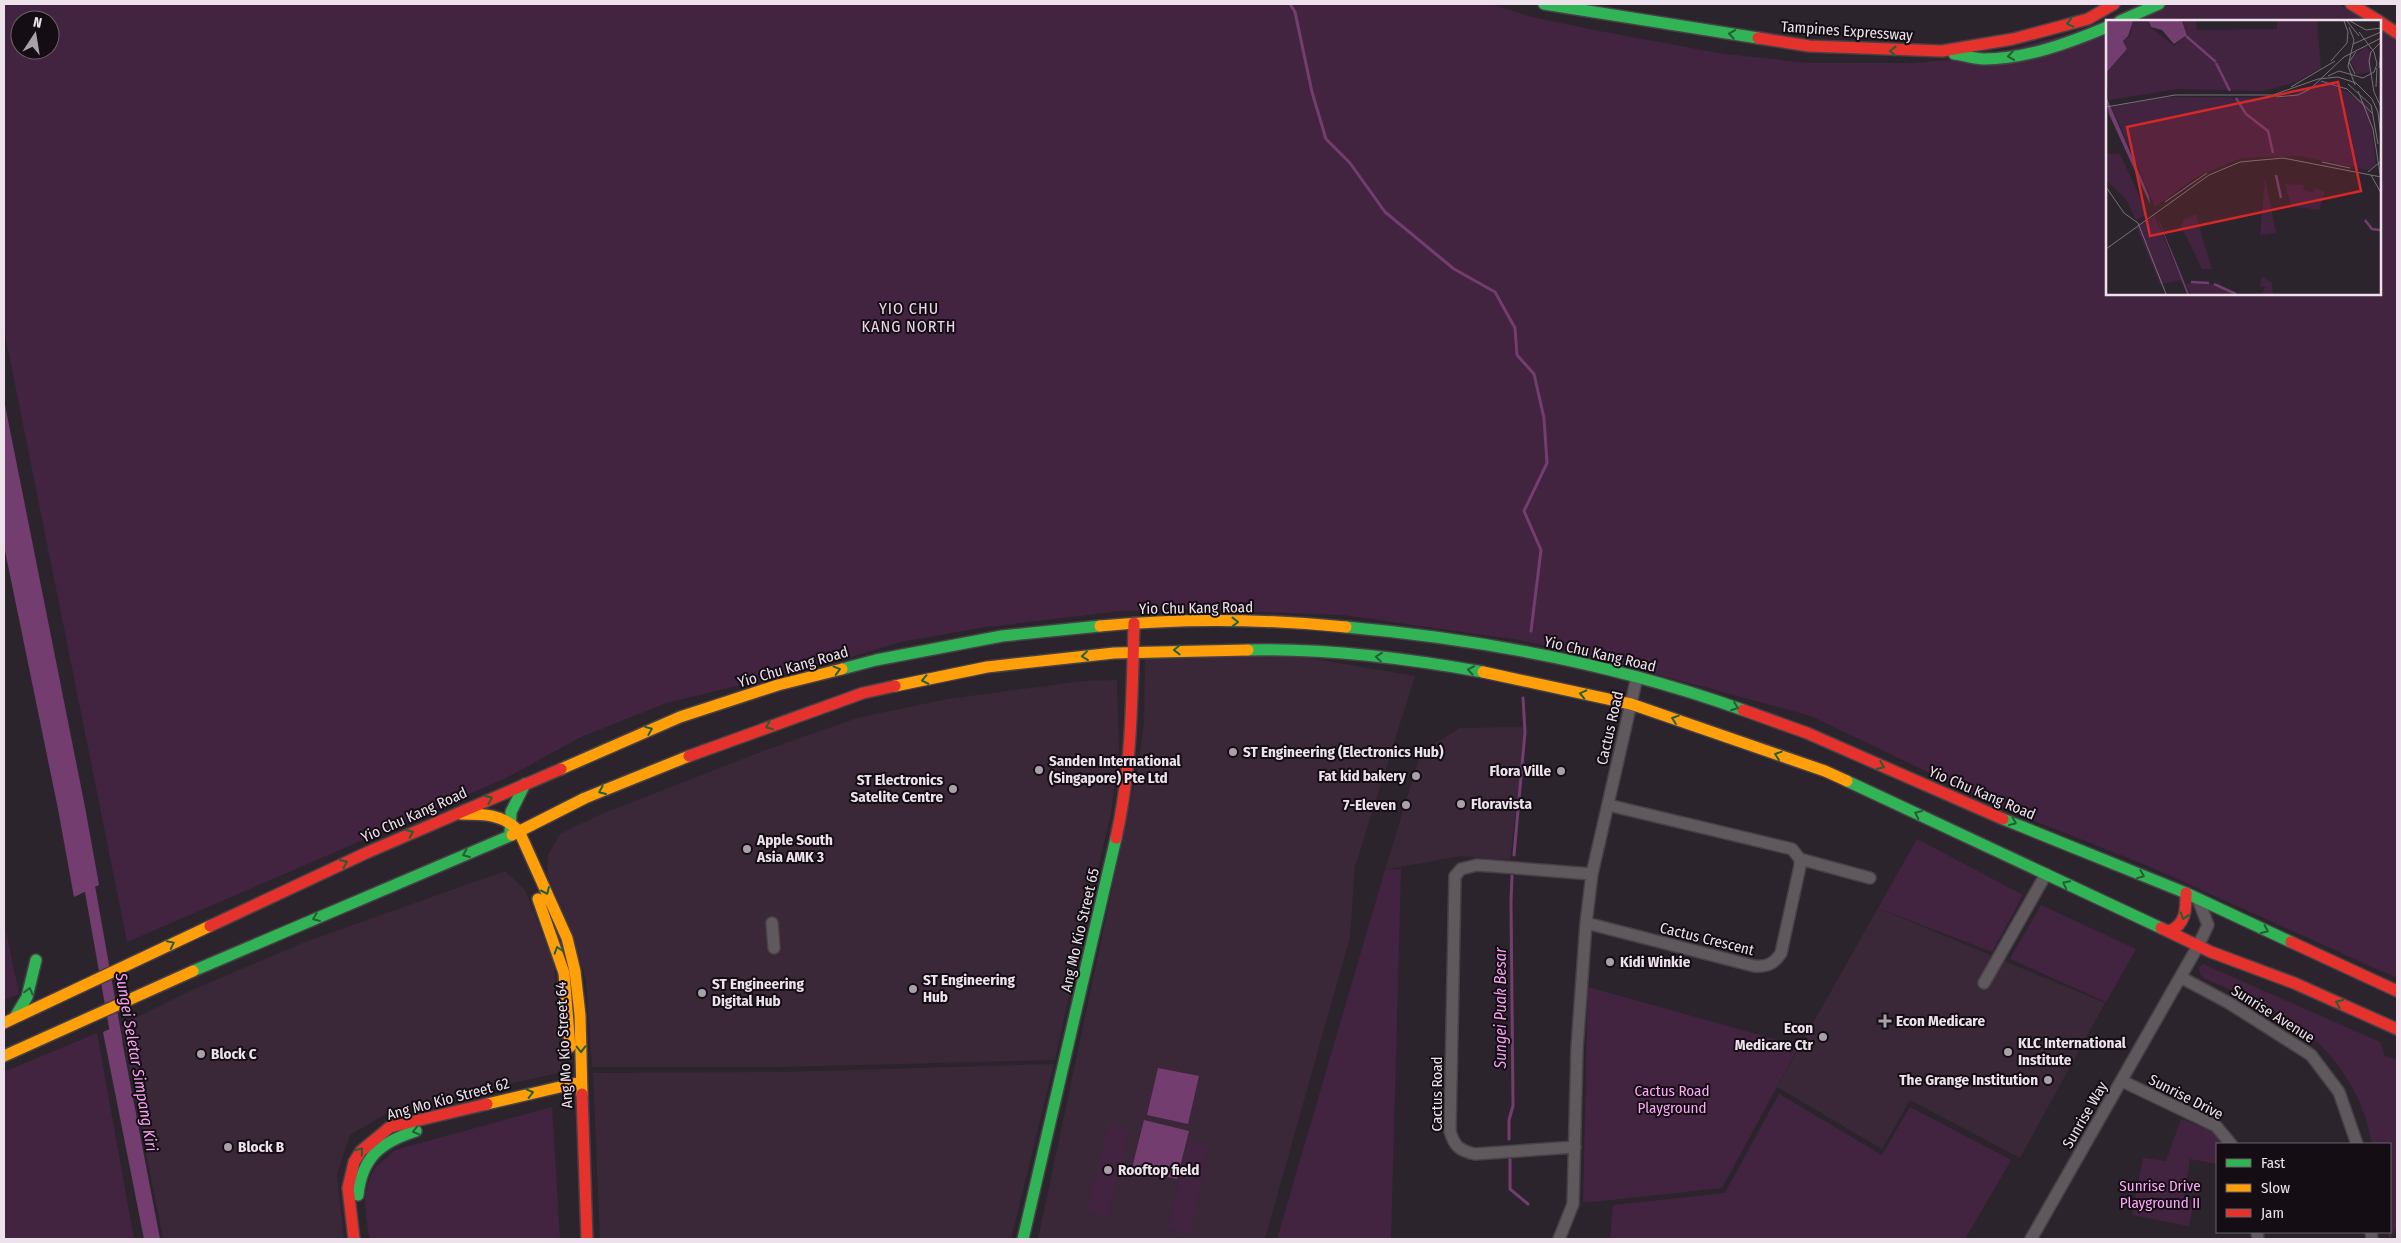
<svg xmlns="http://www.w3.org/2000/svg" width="2401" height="1243" viewBox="0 0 2401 1243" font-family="'Fira Sans Condensed',sans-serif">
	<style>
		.built { fill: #3a2738 }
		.green { fill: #422441; fill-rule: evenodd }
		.water { fill: #733d6f }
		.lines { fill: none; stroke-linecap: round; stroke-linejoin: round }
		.stream { stroke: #733d6f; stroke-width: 3 }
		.canal { stroke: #733d6f; stroke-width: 11 }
		.street-casing { stroke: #474047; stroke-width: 14 }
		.fast-casing { stroke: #474047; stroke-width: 14 }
		.slow-casing { stroke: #474047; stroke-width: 14 }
		.jam-casing { stroke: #474047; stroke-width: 14 }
		.street { stroke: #5f595e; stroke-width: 11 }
		.fast { stroke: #30b455; stroke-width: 11 }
		.slow { stroke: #ff9f0a; stroke-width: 11 }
		.jam { stroke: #e5322d; stroke-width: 11 }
		.oneway { stroke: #226034 }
		.poi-dot { fill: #a9a0a8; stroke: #140d14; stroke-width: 2 }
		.labels { text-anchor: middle; stroke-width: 4; stroke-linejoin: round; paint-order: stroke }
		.street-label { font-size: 15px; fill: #ede2eb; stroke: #140d14 }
		.poi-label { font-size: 15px; font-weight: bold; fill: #ede2eb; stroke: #140d14; text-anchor: start }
		.park-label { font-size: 15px; fill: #fda8f7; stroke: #140d14 }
		.neighbourhood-label { font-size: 16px; letter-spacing: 1px; fill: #ead6e8; stroke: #140d14 }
		.water-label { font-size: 16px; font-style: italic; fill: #f5a1ef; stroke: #140d14 }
		.inset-river { fill: none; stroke: #733d6f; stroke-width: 2.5 }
		.inset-road { fill: none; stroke: #797078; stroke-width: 1 }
		.view { fill: #d62828; fill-opacity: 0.15; stroke: #d62828; stroke-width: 2.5 }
		.inset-edge { fill: none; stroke: #ede2eb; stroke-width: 2.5 }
	</style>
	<rect width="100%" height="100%" fill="#2c242c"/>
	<!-- built -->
	<path class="built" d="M 1273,652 L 1415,676 L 1355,867 L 1350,937 L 1265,1239 L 1038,1239 L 1138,766 L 1144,723 L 1145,653 Z
		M 1117,680 L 1119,750 L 1111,814 L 1088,909 L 1055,1060 L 785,1067 L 592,1067 L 586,980 L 575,943 L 547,874 L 548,855 L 560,834 L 599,815 L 763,751 L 857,718 L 947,699 L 1082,681 Z
		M 1526,727 L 1510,860 L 1460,856 L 1385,870 L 1421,752 L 1460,728 Z
		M 505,871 L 525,890 L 554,965 L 562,1072 L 391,1111 L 350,1135 L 337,1175 L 344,1239 L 163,1239 L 121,1025 L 192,990 L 305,942 Z
		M 1878,908 L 2105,1003 L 2020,1158 L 1910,1100 L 1882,1149 L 1777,1087 Z
		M 1054,1064 L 1011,1239 L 600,1239 L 593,1073 L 783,1072 Z"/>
	<!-- green -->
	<path class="green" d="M 4,4 L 1491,4 L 1528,16 L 1594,30 L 1724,54 L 1810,63 L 1914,63 L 1981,57 L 2085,30 L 2139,4 L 2338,4 L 2367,21 L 2107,21 L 2107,294 L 2380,294 L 2380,29 L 2397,40 L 2397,978 L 2146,865 L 2009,811 L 1811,716 L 1571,651 L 1519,640 L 1343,615 L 1187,609 L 1121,611 L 979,628 L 901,642 L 828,664 L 666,703 L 581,737 L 506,778 L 127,942 L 4,329 ZM 20,20 L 50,20 L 50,50 L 20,50 Z
		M 1917,839 L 2023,895 L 1992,952 L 1878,908 Z
		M 1401,869 L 1391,1239 L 1277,1239 L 1385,870 Z
		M 2041,905 L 2136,949 L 2106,1002 L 2010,959 Z
		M 4,922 L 19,994 L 4,1000 Z
		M 2203,964 L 2380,1042 L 2385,1056 L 2397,1060 L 2397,1226 L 2390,1239 L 2387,1232 L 2390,1232 L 2390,1144 L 2372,1144 C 2364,1096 2336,1053 2296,1024 C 2269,1005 2234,992 2204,978 L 2200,974 L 2199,967 Z
		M 1588,987 L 1799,1046 L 1722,1188 L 1583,1203 Z
		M 97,1033 L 134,1239 L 4,1239 L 4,1072 Z
		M 1779,1094 L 1882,1155 L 1910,1107 L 2011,1160 L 1965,1239 L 1610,1239 L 1613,1205 L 1725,1193 Z
		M 552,1107 L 560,1239 L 370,1239 C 365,1216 360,1187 377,1166 C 382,1161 389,1156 395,1150 Z
		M 2181,1119 L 2212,1131 L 2224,1144 L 2217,1144 L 2217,1164 L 2190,1159 L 2184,1197 L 2194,1202 L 2189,1226 L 2132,1215 L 2143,1158 L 2166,1161 Z
		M 1109,1124 L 1129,1130 L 1108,1217 L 1087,1211 Z
		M 1189,1141 L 1209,1146 L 1190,1234 L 1167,1228 Z"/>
	<!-- water -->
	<path class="water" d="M 4,400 L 85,807 L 99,885 L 74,897 L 58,809 L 4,546 Z
		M 119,1025 L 160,1239 L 144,1239 L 103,1032 Z
		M 1158,1068 L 1199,1076 L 1188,1124 L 1147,1115 Z
		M 1144,1120 L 1189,1131 L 1177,1179 L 1132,1168 Z"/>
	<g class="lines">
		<!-- stream -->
		<path class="stream" d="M 1290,4 L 1295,12 L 1312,92 L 1326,139 L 1350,163 L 1385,212 L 1454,269 L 1495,292 L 1515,328 L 1517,355 L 1534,374 L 1544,418 L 1547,463 L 1524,511 L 1541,550 L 1531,631
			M 1514,855 L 1525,732 L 1523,698
			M 1509,1139 L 1509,1120 L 1513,1106 L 1511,901 L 1512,876
			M 1510,1159 L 1510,1189 L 1528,1204"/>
		<!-- canal -->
		<path class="canal" d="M 90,889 L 117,1041"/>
		<!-- street casing -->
		<g class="street-casing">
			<path id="street" d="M 1800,859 L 1870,878
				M 772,923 L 774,948
				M 1586,923 L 1754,966 C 1767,967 1774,964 1781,953 L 1800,866 L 1800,859 L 1792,849 L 1608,805
				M 2182,978 L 2229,1003 L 2311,1055 L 2339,1092 L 2357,1144
				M 1984,983 L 2046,874
				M 2122,1081 L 2216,1126 L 2231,1144
				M 1575,1147 L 1475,1154 C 1460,1151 1454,1146 1450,1131 L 1455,876 L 1461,869 L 1477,865 L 1592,874
				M 2257,1232 L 2258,1239
				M 2371,1232 L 2372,1239
				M 1559,1239 L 1573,1204 L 1577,1048 L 1586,923 L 1592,874 L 1637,677
				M 2031,1239 L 2198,946 L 2208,925 L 2198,899"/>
		</g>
		<!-- fast casing -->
		<g class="fast-casing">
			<path id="fast" d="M 1544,4 L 1758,38
				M 2120,21 L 2159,4
				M 1954,54 C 1964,55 1974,59 1984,59 C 2026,59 2069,43 2107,27
				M 1346,627 C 1479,639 1618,665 1743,710
				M 1248,650 C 1326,648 1405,658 1483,672
				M 842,669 L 876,660 L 1002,636 L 1100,626
				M 1847,781 L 2161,928
				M 2003,819 L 2186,893 L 2291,942
				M 510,833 L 511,812 L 525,784
				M 193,971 L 512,835
				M 15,1017 L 27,997 L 36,960
				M 358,1195 C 362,1157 381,1142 416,1131
				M 1023,1239 L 1116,838"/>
		</g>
		<!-- slow casing -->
		<g class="slow-casing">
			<path id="slow" d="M 1100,626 C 1182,618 1265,619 1346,627
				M 1483,672 L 1631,704 L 1825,771 L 1847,781
				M 895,686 L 987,667 L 1114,653 L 1248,650
				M 561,769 L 680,717 L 778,685 L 842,669
				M 461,814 C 483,814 503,814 519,831
				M 519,831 L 567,938 L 575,971 L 580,1015 L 582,1094
				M 512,835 L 585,798 L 689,756
				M 538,899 L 564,973 L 570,1047
				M 4,1023 L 210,926
				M 4,1056 L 193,971
				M 487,1104 L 581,1082"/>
		</g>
		<!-- jam casing -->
		<g class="jam-casing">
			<path id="jam" d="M 2351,4 L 2379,21
				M 2380,22 L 2397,33
				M 1758,38 L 1809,46 L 1942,51 L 2013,39 L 2088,19 L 2114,4
				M 1743,710 L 1807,733 L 2003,819
				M 689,756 L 863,693 L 895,686
				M 1116,838 C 1132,767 1132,695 1134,623
				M 210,926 L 366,853 L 561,769
				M 2161,928 L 2211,952 L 2294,983 L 2397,1029
				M 2169,931 C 2186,925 2186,909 2186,893
				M 2291,942 L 2397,991
				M 582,1094 L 587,1239
				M 354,1239 L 348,1188 L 354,1162 L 361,1151 L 390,1127 L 487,1104"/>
		</g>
		<!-- street -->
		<use href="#street" class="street"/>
		<!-- fast -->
		<use href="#fast" class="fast"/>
		<!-- slow -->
		<use href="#slow" class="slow"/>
		<!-- jam -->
		<use href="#jam" class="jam"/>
	</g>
	<!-- one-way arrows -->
	<defs><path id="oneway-chevron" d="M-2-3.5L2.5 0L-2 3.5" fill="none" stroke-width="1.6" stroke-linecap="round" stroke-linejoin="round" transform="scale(1.25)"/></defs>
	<g class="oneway">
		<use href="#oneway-chevron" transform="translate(2070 23) rotate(165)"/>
		<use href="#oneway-chevron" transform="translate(1732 34) rotate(-171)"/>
		<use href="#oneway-chevron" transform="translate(1893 51) rotate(-179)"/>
		<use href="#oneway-chevron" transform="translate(2011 56) rotate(172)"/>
		<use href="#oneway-chevron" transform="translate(1235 622)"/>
		<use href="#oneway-chevron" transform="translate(1177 650) rotate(179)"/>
		<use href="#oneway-chevron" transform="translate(1085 656) rotate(174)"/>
		<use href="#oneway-chevron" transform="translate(1379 657) rotate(-174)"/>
		<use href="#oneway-chevron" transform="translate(837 670) rotate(-15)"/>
		<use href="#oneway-chevron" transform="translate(1471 670) rotate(-170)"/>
		<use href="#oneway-chevron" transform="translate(925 680) rotate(168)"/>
		<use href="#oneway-chevron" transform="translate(1583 694) rotate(-167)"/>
		<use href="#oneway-chevron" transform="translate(1735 707) rotate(20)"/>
		<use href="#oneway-chevron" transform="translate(1675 719) rotate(-161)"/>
		<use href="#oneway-chevron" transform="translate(769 726) rotate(158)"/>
		<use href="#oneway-chevron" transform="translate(649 730) rotate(-22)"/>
		<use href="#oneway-chevron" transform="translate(1778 755) rotate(-161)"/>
		<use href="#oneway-chevron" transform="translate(1881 766) rotate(24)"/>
		<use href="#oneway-chevron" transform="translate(602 791) rotate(157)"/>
		<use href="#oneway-chevron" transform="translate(489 799) rotate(-23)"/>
		<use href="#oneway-chevron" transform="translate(1918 814) rotate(-155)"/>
		<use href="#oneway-chevron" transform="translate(2013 822) rotate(22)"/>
		<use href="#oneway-chevron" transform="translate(410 833) rotate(-24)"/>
		<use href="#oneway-chevron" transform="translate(466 854) rotate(157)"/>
		<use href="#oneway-chevron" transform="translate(344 863) rotate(-24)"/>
		<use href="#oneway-chevron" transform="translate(2141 875) rotate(22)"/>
		<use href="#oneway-chevron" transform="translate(2066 884) rotate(-153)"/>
		<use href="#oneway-chevron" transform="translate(546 891) rotate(66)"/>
		<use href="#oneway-chevron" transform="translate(2184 916) rotate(109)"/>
		<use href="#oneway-chevron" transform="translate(316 918) rotate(157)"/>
		<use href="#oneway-chevron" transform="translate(2265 930) rotate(24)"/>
		<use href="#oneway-chevron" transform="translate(171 944) rotate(-26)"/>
		<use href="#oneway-chevron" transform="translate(558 950) rotate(-108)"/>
		<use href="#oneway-chevron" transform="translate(29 991) rotate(-75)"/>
		<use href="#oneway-chevron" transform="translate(2339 1003) rotate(-156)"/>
		<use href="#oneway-chevron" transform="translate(581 1049) rotate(89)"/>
		<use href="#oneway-chevron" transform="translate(530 1093) rotate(-14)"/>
		<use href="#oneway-chevron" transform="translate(416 1131) rotate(166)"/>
		<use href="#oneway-chevron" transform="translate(360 1151) rotate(-51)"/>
	</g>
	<!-- markers -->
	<g class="poi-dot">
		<circle cx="1233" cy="752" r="5"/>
		<circle cx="1039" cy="770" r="5"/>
		<circle cx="1561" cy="771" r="5"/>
		<circle cx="1416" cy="776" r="5"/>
		<circle cx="953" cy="789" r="5"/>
		<circle cx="1461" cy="804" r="5"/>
		<circle cx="1406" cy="805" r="5"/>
		<circle cx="747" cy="849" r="5"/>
		<circle cx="1610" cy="962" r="5"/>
		<circle cx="913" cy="989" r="5"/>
		<circle cx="702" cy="993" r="5"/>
		<path d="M1882.5 1013.5h5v5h5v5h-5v5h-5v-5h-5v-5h5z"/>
		<circle cx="1823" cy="1037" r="5"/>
		<circle cx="2008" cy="1052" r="5"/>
		<circle cx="201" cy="1054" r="5"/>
		<circle cx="2048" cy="1080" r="5"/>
		<circle cx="228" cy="1147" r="5"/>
		<circle cx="1108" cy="1170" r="5"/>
	</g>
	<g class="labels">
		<!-- street labels -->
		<g class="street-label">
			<text transform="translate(1847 31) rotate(4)" y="5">Tampines Expressway</text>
			<text transform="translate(1196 608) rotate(-1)" y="5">Yio Chu Kang Road</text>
			<text transform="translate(1600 654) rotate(13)" y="5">Yio Chu Kang Road</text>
			<text transform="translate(793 667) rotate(-16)" y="5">Yio Chu Kang Road</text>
			<text transform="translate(1610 728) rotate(-77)" y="5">Cactus Road</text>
			<text transform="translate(1982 793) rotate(23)" y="5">Yio Chu Kang Road</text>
			<text transform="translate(414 815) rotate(-24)" y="5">Yio Chu Kang Road</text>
			<text transform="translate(1080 930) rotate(-77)" y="5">Ang Mo Kio Street 65</text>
			<text transform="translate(1707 939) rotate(14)" y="5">Cactus Crescent</text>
			<text transform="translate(2273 1014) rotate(32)" y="5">Sunrise Avenue</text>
			<text transform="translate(564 1045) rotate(-93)" y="5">Ang Mo Kio Street 64</text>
			<text transform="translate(1437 1094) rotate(-90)" y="5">Cactus Road</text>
			<text transform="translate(2186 1097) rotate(27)" y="5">Sunrise Drive</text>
			<text transform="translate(448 1099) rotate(-15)" y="5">Ang Mo Kio Street 62</text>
			<text transform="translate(2085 1115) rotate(-60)" y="5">Sunrise Way</text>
		</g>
		<!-- poi labels -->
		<g class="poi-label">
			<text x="1243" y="757">ST Engineering (Electronics Hub)</text>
			<text x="1049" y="766">Sanden International<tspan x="1049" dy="17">(Singapore) Pte Ltd</tspan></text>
			<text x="1551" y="776" text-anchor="end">Flora Ville</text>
			<text x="1406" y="781" text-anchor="end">Fat kid bakery</text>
			<text x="943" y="785" text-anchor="end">ST Electronics<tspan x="943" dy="17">Satelite Centre</tspan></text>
			<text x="1471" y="809">Floravista</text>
			<text x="1396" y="810" text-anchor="end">7-Eleven</text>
			<text x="757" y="845">Apple South<tspan x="757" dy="17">Asia AMK 3</tspan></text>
			<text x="1620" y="967">Kidi Winkie</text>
			<text x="923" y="985">ST Engineering<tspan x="923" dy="17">Hub</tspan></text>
			<text x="712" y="989">ST Engineering<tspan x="712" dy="17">Digital Hub</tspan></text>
			<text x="1896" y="1026">Econ Medicare</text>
			<text x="1813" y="1033" text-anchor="end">Econ<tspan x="1813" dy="17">Medicare Ctr</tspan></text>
			<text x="2018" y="1048">KLC International<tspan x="2018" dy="17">Institute</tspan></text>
			<text x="211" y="1059">Block C</text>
			<text x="2038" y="1085" text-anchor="end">The Grange Institution</text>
			<text x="238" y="1152">Block B</text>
			<text x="1118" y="1175">Rooftop field</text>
		</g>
		<!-- park labels -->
		<g class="park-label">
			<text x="1672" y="1096">Cactus Road<tspan x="1672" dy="17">Playground</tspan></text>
			<text x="2160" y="1191">Sunrise Drive<tspan x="2160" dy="17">Playground II</tspan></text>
		</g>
		<!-- neighbourhood labels -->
		<g class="neighbourhood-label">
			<text x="909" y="314">YIO CHU<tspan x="909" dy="18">KANG NORTH</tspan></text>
		</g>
		<!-- water labels -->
		<g class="water-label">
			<text transform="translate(1500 1008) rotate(-90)" y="6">Sungei Puak Besar</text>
			<text transform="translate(137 1062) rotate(80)" y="6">Sungei Seletar Simpang Kiri</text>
		</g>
	</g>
	<!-- overview -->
	<g transform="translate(2106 20)">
		<rect width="275" height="275" fill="#2c242c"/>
		<path d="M 27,1 L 43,1 L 44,7 L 68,26 L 82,15 L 77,1 L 90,1 L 91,10 L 171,9 L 171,1 L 211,1 L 215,48 L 190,62 L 157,71 L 71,69 L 3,80 L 0,54 L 21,29 L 18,21 L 24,16 ZM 260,26 L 265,33 L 264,52 L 251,54 L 244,40 ZM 214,62 L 225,63 L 263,85 L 270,145 L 262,150 L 193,136 L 136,138 L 92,156 L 49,187 L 6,87 L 59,77 L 181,78 ZM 0,134 L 14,134 L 21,149 L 41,194 L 30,200 L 20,179 L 0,160 ZM 159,157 L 170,213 L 154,215 ZM 179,164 L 198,165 L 197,169 L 207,173 L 209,168 L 219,171 L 213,190 L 185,186 ZM 90,194 L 96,217 L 106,249 L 96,249 L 75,206 L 77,200 ZM 49,196 L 75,260 L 54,264 L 31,208 ZM 156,257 L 166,263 L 167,274 L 155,274 L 160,267 L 154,266 ZM 94,262 L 110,265 L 129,274 L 84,274 L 80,264 Z" fill="#422441"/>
		<path d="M 0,1 L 27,1 L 22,16 L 17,21 L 21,29 L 0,53 ZM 43,1 L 76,1 L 81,15 L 68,24 L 56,10 L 45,7 ZM 0,76 L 43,176 L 44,184 L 3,94 ZM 50,194 L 68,237 L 83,274 L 81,274 Z" fill="#733d6f"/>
		<path class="inset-river" d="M 80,16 L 110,42M 110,43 L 124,71M 130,78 L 140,94 L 162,111 L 167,133M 170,155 L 175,178M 259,200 L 266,209 L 274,210M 85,262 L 103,263M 108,264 L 130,274"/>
		<path class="inset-road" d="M 241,1 L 253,16M 244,1 L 260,10 L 275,8M 243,7 L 248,20 L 242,46 L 249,65M 275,22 L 265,32 L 263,41 L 268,72 L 275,87M 247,24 L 275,12M 225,41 L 241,23 L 242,12 L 238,1M 273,48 L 275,31M 249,54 L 243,42 L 250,32M 222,56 L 233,51 L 257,58 L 268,52 L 271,44 L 268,32 L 253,12M 215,61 L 241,69 L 267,94M 242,64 L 265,85 L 272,124M 185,67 L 229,41M 270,67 L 271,48M 252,71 L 267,109 L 275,160M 170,77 L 192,75 L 204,69 L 238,37 L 275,18M 0,87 L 69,75 L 167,75 L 212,59 L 232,57 L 250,63 L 266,79 L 272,92 L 275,118M 216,142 L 244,148M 262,152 L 274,142M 265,155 L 275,173M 0,167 L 18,193 L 32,203 L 60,274M 59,182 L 101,153M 0,229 L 103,155 L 134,142 L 177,138 L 275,157"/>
		<path class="view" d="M 232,62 L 255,171 L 44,216 L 21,107 Z"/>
		<rect width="275" height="275" class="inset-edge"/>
	</g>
	<!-- border -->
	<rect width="2401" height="1243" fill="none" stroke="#ede2eb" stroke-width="10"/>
	<!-- legend -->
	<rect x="2216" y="1143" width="175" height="90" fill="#140d14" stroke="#6b626a"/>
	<rect x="2226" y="1159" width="25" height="8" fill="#30b455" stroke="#6b626a"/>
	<text x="2261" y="1168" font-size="15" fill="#ede2eb">Fast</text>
	<rect x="2226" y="1184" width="25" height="8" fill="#ff9f0a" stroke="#6b626a"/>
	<text x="2261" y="1193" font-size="15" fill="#ede2eb">Slow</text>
	<rect x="2226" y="1209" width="25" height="8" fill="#e5322d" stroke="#6b626a"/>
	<text x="2261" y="1218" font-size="15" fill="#ede2eb">Jam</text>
	<!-- north arrow -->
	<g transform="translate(35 35) rotate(12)"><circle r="24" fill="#140d14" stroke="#6b626a"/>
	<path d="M0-4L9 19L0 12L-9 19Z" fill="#a9a0a8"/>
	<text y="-8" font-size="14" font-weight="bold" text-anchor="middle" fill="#ede2eb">N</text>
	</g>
</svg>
